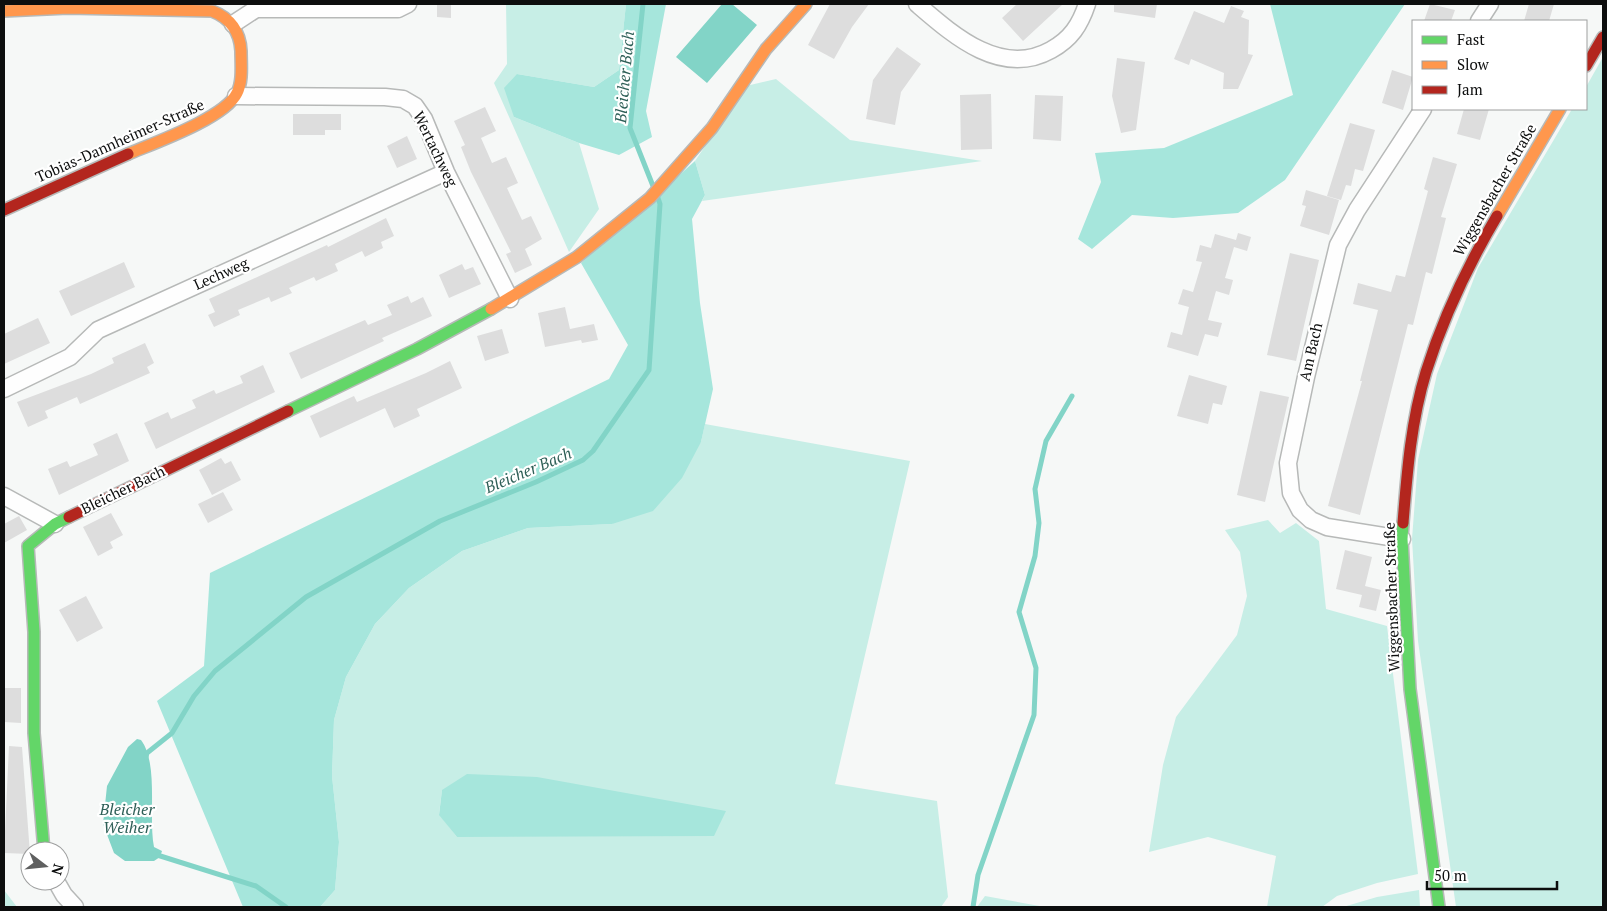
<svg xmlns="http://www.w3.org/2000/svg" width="1607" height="911" viewBox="0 0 1607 911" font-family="'PT Serif',serif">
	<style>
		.green { fill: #c7eee6; fill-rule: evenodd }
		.forest { fill: #a6e6dc }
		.water { fill: #82d4c7 }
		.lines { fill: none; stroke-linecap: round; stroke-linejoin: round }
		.stream { stroke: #82d4c7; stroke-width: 5 }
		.building { fill: #ddd }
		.street-casing { stroke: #b7b9b8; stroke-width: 19 }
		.fast-casing { stroke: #b7b9b8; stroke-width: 14 }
		.slow-casing { stroke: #b7b9b8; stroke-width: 14 }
		.jam-casing { stroke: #b7b9b8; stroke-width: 14 }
		.street { stroke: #fefefe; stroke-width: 16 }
		.fast { stroke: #63d668; stroke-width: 11 }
		.slow { stroke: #ff974d; stroke-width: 11 }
		.jam { stroke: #b3261e; stroke-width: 11 }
		.labels { text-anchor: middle; stroke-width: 4.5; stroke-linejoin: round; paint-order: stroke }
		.street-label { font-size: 15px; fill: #0d0e0e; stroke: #fff }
		.water-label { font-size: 16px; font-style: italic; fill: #2e5f57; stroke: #fff }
	</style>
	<rect width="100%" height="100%" fill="#f6f8f7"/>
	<!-- green -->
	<path class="green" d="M 506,4 L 626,4 L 619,70 L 594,87 L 517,74 L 514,117 L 579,143 L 599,209 L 569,252 L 494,83 L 507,64 Z
		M 1603,57 L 1603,907 L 1456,907 L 1418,641 L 1412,539 L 1418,460 L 1437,374 L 1478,268 L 1572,109 L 1586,109 L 1586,87 Z
		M 776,79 L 850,140 L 982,161 L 702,201 L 705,195 L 695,161 L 746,86 Z
		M 705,424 L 910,461 L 835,784 L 937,801 L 948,897 L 941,907 L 320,907 L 335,890 L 339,842 L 332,776 L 334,720 L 346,677 L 375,624 L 409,588 L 462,551 L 528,528 L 612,524 L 701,442 ZM 442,790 L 457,837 L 439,814 Z
		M 1268,520 L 1280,533 L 1296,523 L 1319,541 L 1326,609 L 1387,626 L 1418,874 L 1377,883 L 1337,896 L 1322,907 L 1267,907 L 1276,856 L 1208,837 L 1149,852 L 1163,765 L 1176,717 L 1237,635 L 1247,596 L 1240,552 L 1225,530 Z
		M 4,890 L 17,907 L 4,907 Z
		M 1419,890 L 1420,907 L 1343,907 L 1377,897 Z
		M 985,896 L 1045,907 L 977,907 Z"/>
	<!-- forest -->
	<path class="forest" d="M 626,4 L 666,4 L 646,111 L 652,137 L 619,155 L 579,143 L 514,117 L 504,88 L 517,74 L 594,87 L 619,70 Z
		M 1270,4 L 1405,4 L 1285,180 L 1238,213 L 1173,218 L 1132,215 L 1092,249 L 1078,239 L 1101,182 L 1095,153 L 1164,148 L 1293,95 Z
		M 695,161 L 705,195 L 692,219 L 700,303 L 713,389 L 701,442 L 682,478 L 653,511 L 612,524 L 528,528 L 462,551 L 409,588 L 375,624 L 346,677 L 334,720 L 332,776 L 339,842 L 335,890 L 320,907 L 243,907 L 157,701 L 204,666 L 210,573 L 609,379 L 628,345 L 581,263 Z
		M 467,774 L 537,777 L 726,811 L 714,836 L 457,837 L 439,815 L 442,790 Z"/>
	<!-- water -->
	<path class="water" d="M 722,4 L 732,4 L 757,25 L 707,83 L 676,57 Z
		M 137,739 L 141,740 C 159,764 148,816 154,847 L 162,851 L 160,857 L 154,861 L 125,861 L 114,853 L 103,824 L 107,786 L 128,747 Z"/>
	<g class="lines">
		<!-- stream -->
		<path class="stream" d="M 643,4 L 630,128 L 653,186
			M 146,757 L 147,753 L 172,733 L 194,696 L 215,671 L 306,597 L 440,521 L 536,482 L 583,460 L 593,451 L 649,370 L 660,204 L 658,198
			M 154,854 L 256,886 L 286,907
			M 973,907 L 978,875 L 1034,715 L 1036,668 L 1019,612 L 1035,556 L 1039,523 L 1035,489 L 1046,441 L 1072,396"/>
	</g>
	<!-- building -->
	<path class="building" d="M 437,4 L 451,4 L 451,18 L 437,17 Z
		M 830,4 L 869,4 L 852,27 L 834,59 L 808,45 Z
		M 1017,4 L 1063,4 L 1023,41 L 1002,18 Z
		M 1114,4 L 1157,4 L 1155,18 L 1114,12 Z
		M 1430,4 L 1455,10 L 1451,21 L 1424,21 Z
		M 1529,4 L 1554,4 L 1549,21 L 1524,21 Z
		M 1231,6 L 1244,11 L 1241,17 L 1249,20 L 1248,54 L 1253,55 L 1238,89 L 1223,89 L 1224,73 L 1191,59 L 1189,65 L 1174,59 L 1194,11 L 1224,23 Z
		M 897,47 L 921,64 L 901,92 L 895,125 L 866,119 L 873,80 Z
		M 1117,58 L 1145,62 L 1136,130 L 1121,133 L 1112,96 Z
		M 1392,70 L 1413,77 L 1403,110 L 1382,103 Z
		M 991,94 L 992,149 L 961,150 L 960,95 Z
		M 1035,95 L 1063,96 L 1061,141 L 1033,139 Z
		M 485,107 L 496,131 L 481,138 L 492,163 L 506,157 L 518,183 L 507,188 L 522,220 L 531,216 L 542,239 L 525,249 L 532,265 L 515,273 L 506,254 L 511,252 L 471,172 L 461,147 L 465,145 L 454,121 Z
		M 1464,109 L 1489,109 L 1480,140 L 1457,134 Z
		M 293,114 L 341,114 L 341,130 L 325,130 L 325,135 L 293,135 Z
		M 1350,123 L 1375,130 L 1363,171 L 1355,169 L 1351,186 L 1346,185 L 1341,200 L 1327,196 Z
		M 407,136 L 417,159 L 397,168 L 387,146 Z
		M 1433,157 L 1457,164 L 1441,217 L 1446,218 L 1432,274 L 1426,272 L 1413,325 L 1408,324 L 1360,515 L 1328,506 L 1362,381 L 1360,381 L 1378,310 L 1353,304 L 1358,283 L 1391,292 L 1396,275 L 1405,277 L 1428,191 L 1424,189 Z
		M 1306,190 L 1339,200 L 1329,235 L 1300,226 L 1306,206 L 1302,205 Z
		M 386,218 L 394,236 L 381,242 L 383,248 L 365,257 L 362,251 L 335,264 L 338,271 L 316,281 L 314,277 L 289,288 L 292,293 L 271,302 L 269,297 L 238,310 L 240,315 L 214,327 L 208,315 L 215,312 L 209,299 L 327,245 L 328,247 Z
		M 1238,233 L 1251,237 L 1247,251 L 1234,247 L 1225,278 L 1233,280 L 1229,295 L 1216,291 L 1208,320 L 1222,323 L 1218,337 L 1205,334 L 1198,356 L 1167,347 L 1171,332 L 1182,335 L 1189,307 L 1178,304 L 1183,289 L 1193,292 L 1202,262 L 1196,261 L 1200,245 L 1211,248 L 1215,234 L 1236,240 Z
		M 1290,253 L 1319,260 L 1296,361 L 1267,355 Z
		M 124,262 L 135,287 L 71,316 L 59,291 Z
		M 462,264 L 465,270 L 473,267 L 481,284 L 449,298 L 439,275 Z
		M 408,296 L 411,303 L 423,297 L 432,316 L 382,338 L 384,341 L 301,379 L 289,353 L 365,320 L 368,325 L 392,315 L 387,305 Z
		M 565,307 L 570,329 L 594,324 L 598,340 L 582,343 L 581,340 L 545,347 L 538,313 Z
		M 38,318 L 50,343 L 4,364 L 4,334 Z
		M 502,329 L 509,353 L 485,361 L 477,336 Z
		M 145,343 L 154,363 L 147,367 L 150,373 L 80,404 L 77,397 L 45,411 L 48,418 L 28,427 L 17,402 L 91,374 L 114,363 L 112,358 Z
		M 450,361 L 462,388 L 417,409 L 420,416 L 394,428 L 385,408 L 320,438 L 310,416 L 354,396 L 357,402 L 426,373 Z
		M 263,365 L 275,392 L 156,449 L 144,423 L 168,412 L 171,419 L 196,408 L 192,400 L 214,390 L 216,394 L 243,383 L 240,376 Z
		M 1189,375 L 1227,386 L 1222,405 L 1213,403 L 1208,424 L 1177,416 Z
		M 1260,391 L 1289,397 L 1265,502 L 1237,495 Z
		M 117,433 L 129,461 L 59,495 L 48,469 L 67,461 L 70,467 L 98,455 L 93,444 Z
		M 221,458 L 225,464 L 231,461 L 241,480 L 212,495 L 199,470 Z
		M 223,492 L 233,510 L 208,523 L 198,504 Z
		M 111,513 L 123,535 L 110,542 L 113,548 L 98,556 L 83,527 Z
		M 19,516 L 27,530 L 4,543 L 4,524 Z
		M 1345,550 L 1372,557 L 1365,586 L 1381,590 L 1376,611 L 1359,607 L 1362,595 L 1336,589 Z
		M 86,596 L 103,628 L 77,642 L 59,610 Z
		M 4,688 L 21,688 L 21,723 L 4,722 Z
		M 9,746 L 22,747 L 30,854 L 4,853 Z"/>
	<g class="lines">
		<!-- street casing -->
		<g class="street-casing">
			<path id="street" d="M 917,4 C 953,35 1001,78 1051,50 C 1071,39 1080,25 1087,4
				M 1479,21 L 1490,4
				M 233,24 L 256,9 L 398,9 L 408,4
				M 236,96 L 385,97 L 403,99 L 415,106 L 424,119 L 446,172 L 510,299
				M 4,389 L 70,357 L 98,330 L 446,172
				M 4,496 L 55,524
				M 1402,539 L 1327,527 L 1311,520 L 1300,510 L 1291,493 L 1288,463 L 1306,377 L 1338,245 L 1357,210 L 1423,109
				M 56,881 L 64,895 L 75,907"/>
		</g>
		<!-- fast casing -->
		<g class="fast-casing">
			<path id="fast" d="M 288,411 L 417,349 L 491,309
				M 1403,523 L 1402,539 L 1410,689 L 1439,907
				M 44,851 L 34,733 L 34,632 L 28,546 L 55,524 L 69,517"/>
		</g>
		<!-- slow casing -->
		<g class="slow-casing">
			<path id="slow" d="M 4,11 L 68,8 L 212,11 C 230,18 240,31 241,51 C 241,65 243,81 237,93 C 225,118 154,143 128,154
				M 1497,216 L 1560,109
				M 491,309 L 577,257 L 650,198 L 712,128 L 766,49 L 806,4"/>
		</g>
		<!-- jam casing -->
		<g class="jam-casing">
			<path id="jam" d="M 1586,66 L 1603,37
				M 4,210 L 128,154
				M 69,517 L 288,411
				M 1403,523 C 1407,473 1411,421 1426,372 C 1443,318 1468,265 1497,216"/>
		</g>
		<!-- street -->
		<use href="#street" class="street"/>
		<!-- fast -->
		<use href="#fast" class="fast"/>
		<!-- slow -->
		<use href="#slow" class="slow"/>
		<!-- jam -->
		<use href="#jam" class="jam"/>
	</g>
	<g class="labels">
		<!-- street labels -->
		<g class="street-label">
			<text transform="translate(120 141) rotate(-24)" y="5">Tobias-Dannheimer-Straße</text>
			<text transform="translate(435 149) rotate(64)" y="5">Wertachweg</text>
			<text transform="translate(1495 190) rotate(-60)" y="5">Wiggensbacher Straße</text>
			<text transform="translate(221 274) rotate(-24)" y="5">Lechweg</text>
			<text transform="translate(1311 352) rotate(-77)" y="5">Am Bach</text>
			<text transform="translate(123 490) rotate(-26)" y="5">Bleicher Bach</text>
			<text transform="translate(1392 597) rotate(-92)" y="5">Wiggensbacher Straße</text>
		</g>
		<!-- water labels -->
		<g class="water-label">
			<text transform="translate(624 77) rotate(-85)" y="6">Bleicher Bach</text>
			<text transform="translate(528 470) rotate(-23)" y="6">Bleicher Bach</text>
			<text x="127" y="815">Bleicher<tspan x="127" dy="18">Weiher</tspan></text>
		</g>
	</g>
	<!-- border -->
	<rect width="1607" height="911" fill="none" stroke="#0d0e0e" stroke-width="10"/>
	<!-- legend -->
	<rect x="1412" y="20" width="175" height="90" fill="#ffffff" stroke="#9e9f9f"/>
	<rect x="1422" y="36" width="25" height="8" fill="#63d668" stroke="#9e9f9f"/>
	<text x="1457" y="45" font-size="15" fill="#0d0e0e">Fast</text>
	<rect x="1422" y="61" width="25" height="8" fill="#ff974d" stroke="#9e9f9f"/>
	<text x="1457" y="70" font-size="15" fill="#0d0e0e">Slow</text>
	<rect x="1422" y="86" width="25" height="8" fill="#b3261e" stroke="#9e9f9f"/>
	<text x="1457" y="95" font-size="15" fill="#0d0e0e">Jam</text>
	<!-- north arrow -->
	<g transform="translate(45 866) rotate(106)"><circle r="24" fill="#ffffff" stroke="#9e9f9f"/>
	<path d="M0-4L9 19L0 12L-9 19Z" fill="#5f6060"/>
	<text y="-8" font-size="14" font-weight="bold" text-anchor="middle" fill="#0d0e0e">N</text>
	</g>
	<!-- scale -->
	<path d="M1427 881v8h130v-8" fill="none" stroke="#0d0e0e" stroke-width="2.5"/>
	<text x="1434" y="881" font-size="15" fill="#0d0e0e" stroke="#ffffff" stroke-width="4" paint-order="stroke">50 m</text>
</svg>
